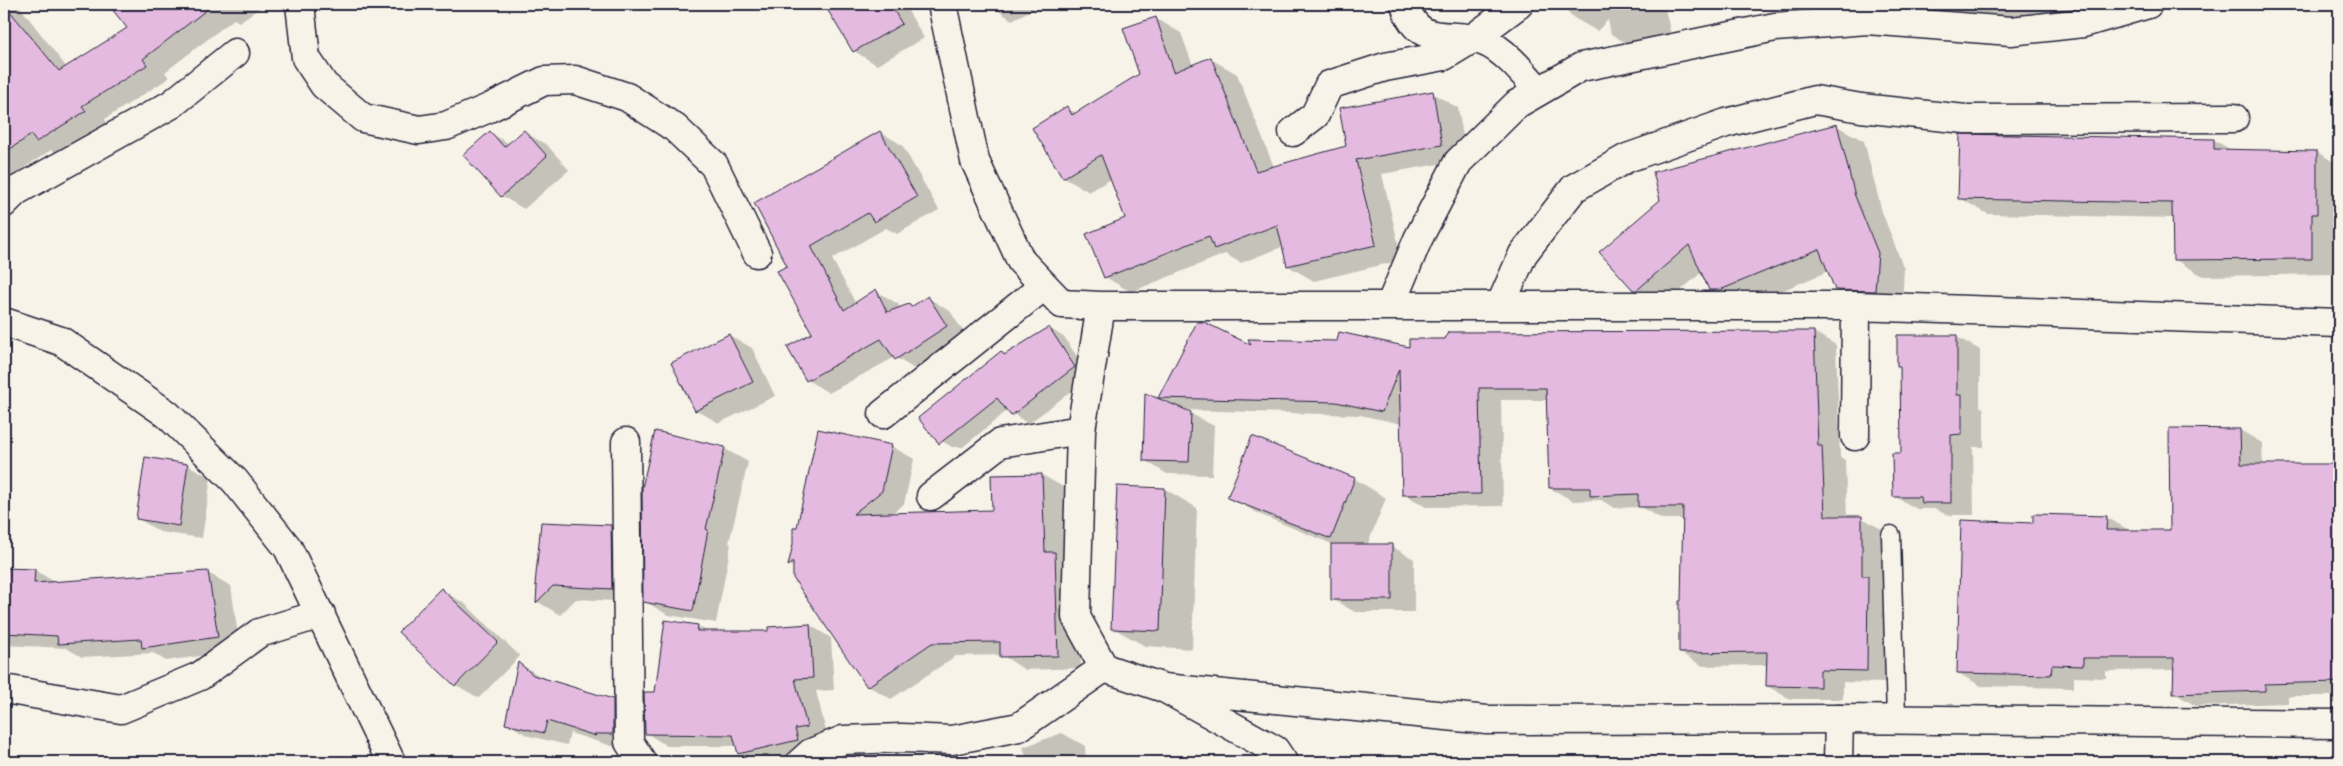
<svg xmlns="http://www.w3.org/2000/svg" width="2343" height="766" viewBox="0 0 2343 766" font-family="Pangolin,sans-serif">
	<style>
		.shadow { fill: #0003 }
		.building { fill: #e4bae1; stroke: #22223b }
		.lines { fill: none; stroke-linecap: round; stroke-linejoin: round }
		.lane-casing { stroke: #22223b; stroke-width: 21 }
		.street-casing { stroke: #22223b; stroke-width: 31 }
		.secondary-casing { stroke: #22223b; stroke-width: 31 }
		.lane { stroke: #f7f3e8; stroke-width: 18 }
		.street { stroke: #f7f3e8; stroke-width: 28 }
		.secondary { stroke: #f7f3e8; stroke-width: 28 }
	</style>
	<rect width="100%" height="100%" fill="#f7f3e8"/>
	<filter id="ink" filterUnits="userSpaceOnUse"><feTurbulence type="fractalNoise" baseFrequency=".02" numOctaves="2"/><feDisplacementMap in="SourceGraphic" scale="10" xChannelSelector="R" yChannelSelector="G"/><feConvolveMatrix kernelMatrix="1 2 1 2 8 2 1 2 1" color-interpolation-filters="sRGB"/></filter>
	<g filter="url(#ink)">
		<!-- shadow -->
		<path class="shadow" d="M 4,4 L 14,4 L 20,7 L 67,68 L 129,28 L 119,16 L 135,4 L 266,4 L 239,22 L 234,19 L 165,72 L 169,78 L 105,119 L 108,125 L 59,154 L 51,150 L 4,181 L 4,107 L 8,104 L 4,98 Z
			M 835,4 L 904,4 L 924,38 L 877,65 L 854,51 L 828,8 Z
			M 988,4 L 1043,4 L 1012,20 Z
			M 1560,4 L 1664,4 L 1672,39 L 1634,48 L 1611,34 L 1608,20 L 1597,31 L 1574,18 Z
			M 1914,4 L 2072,4 L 2070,24 L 1937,20 L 1914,7 Z
			M 1155,18 L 1181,33 L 1193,66 L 1211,59 L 1237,74 L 1274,167 L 1348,147 L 1432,93 L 1458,108 L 1467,159 L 1382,174 L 1402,260 L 1314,281 L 1288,266 L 1284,246 L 1241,263 L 1225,254 L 1131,292 L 1105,277 L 1127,219 L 1111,179 L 1089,192 L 1063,177 L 1067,108 L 1078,114 L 1141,75 Z
			M 1837,126 L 1864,141 L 1882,212 L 1904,269 L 1902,306 L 1863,305 L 1836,290 L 1829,271 L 1747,305 L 1737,305 L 1710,290 L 1702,272 L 1664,305 L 1633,289 Z
			M 524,132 L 547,145 L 569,170 L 524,209 L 502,196 L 490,133 L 510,144 Z
			M 880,132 L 902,145 L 939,210 L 897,234 L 886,228 L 832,259 L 856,304 L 876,291 L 898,304 L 900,308 L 909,305 L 913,308 L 928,298 L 950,311 L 968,339 L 919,372 L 895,357 L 829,393 L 807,380 L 813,334 L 789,266 Z
			M 1961,135 L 2214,140 L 2233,151 L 2317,152 L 2339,165 L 2339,274 L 2203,276 L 2174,259 L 2174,218 L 1988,214 L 1959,198 Z
			M 1049,328 L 1065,338 L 1090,377 L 1028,424 L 1008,410 L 963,447 L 952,447 L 935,437 L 1001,352 L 1006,355 Z
			M 1814,332 L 1836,345 L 1840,457 L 1845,460 L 1847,518 L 1862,518 L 1885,531 L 1889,683 L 1843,682 L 1843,699 L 1790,699 L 1767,686 L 1768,665 L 1703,666 L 1680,653 L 1684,519 L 1662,519 L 1641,507 L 1614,508 L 1601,500 L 1573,501 L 1550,488 L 1548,400 L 1501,400 L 1503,506 L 1426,507 L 1403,494 L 1402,424 L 1360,415 L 1184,410 L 1214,426 L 1212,475 L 1167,474 L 1144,460 L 1170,403 L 1160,397 L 1253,348 L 1410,349 Z
			M 729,335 L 752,348 L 775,396 L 719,423 L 696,410 Z
			M 1957,337 L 1980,350 L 1980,406 L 1984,409 L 1984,447 L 1973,447 L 1974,515 L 1946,515 L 1936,509 L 1917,509 L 1894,496 L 1903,454 L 1902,367 L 1898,365 Z
			M 2240,430 L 2262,443 L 2263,465 L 2339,465 L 2339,696 L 2288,696 L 2288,703 L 2196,706 L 2174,693 L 2175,670 L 2106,671 L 2106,678 L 2074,677 L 2074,688 L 1981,686 L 1958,673 L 2034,524 L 2106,517 L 2129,530 L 2171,531 Z
			M 656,433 L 725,449 L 748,462 L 729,543 L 731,544 L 716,623 L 668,615 L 644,601 Z
			M 1252,438 L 1355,479 L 1386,498 L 1367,546 L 1391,546 L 1414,559 L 1414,612 L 1355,612 L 1332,599 L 1332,544 L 1261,515 L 1229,497 Z
			M 891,446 L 914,459 L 904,504 L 891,514 L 993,511 L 1042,475 L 1065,488 L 1067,560 L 1078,566 L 1081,668 L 1025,670 L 1002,655 L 956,656 L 891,699 L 868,686 L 794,568 L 790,565 L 798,529 Z
			M 188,465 L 211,478 L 202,538 L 160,532 L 137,518 Z
			M 1119,487 L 1165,489 L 1197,508 L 1192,649 L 1145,646 L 1113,628 Z
			M 611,527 L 634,540 L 634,602 L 576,599 L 560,615 L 538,602 L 539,586 Z
			M 4,569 L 35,570 L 56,583 L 208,573 L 231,586 L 240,650 L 166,661 L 153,653 L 82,657 L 66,648 L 4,645 Z
			M 441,590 L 464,603 L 520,656 L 479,698 L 456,685 Z
			M 810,625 L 831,638 L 834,690 L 816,691 L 828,739 L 818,752 L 775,762 L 754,762 L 739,753 L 737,746 L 667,746 L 646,733 L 656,694 L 698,626 L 708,632 L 770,632 Z
			M 519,663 L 546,680 L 612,701 L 636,714 L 636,746 L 615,747 L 570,733 L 567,745 L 529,736 L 506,723 Z
			M 1062,733 L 1085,746 L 1086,762 L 1008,762 L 1026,756 L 1023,747 Z"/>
		<!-- building -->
		<path class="building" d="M 4,4 L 59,71 L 127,28 L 108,4 L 214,4 L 143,59 L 147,65 L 82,106 L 86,111 L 36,142 L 31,135 L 4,153 Z
			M 824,4 L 890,4 L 902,24 L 853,52 Z
			M 1156,17 L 1174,72 L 1211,57 L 1256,171 L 1346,146 L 1339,108 L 1433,91 L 1442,145 L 1356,160 L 1376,245 L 1287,266 L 1277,225 L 1214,249 L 1209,236 L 1104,278 L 1086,234 L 1125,218 L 1101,155 L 1063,178 L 1032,128 L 1067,106 L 1072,115 L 1139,74 L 1123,28 Z
			M 1837,124 L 1855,196 L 1878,253 L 1875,291 L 1835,290 L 1819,249 L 1720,290 L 1709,290 L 1689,245 L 1637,290 L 1633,290 L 1599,252 L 1660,200 L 1653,172 Z
			M 524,130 L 547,156 L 501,197 L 463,155 L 490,131 L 504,147 Z
			M 880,131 L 917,197 L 874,222 L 868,213 L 811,246 L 844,310 L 876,289 L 887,312 L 909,304 L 911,307 L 928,296 L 947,326 L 895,360 L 881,339 L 806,381 L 787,347 L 812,333 L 777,271 L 787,266 L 754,203 Z
			M 1960,134 L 2214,139 L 2214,149 L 2317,151 L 2317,214 L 2312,214 L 2312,259 L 2173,260 L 2172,203 L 1958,199 Z
			M 1197,322 L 1204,322 L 1251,345 L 1248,339 L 1337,341 L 1339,332 L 1409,347 L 1409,339 L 1445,339 L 1448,332 L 1814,331 L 1818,446 L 1822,446 L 1825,516 L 1862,516 L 1862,576 L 1868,576 L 1867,671 L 1820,670 L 1820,687 L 1766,686 L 1767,652 L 1679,653 L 1679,601 L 1681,601 L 1683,507 L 1638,507 L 1638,494 L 1590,496 L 1590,488 L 1549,488 L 1546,388 L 1479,388 L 1481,494 L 1402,495 L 1399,369 L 1382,412 L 1336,402 L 1158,398 Z
			M 1049,327 L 1075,367 L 1011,416 L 997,398 L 939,444 L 918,418 L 1001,351 L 1004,355 Z
			M 729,334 L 753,382 L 695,411 L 671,363 Z
			M 1897,335 L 1957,335 L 1957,395 L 1962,395 L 1962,434 L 1951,435 L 1951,503 L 1922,503 L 1921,497 L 1893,497 L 1892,453 L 1901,453 L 1900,366 L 1897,366 Z
			M 1145,393 L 1191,412 L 1189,462 L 1143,461 Z
			M 2169,428 L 2240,429 L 2241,464 L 2339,464 L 2339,682 L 2265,684 L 2265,691 L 2173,694 L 2174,658 L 2083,658 L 2083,666 L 2052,665 L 2051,675 L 1957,673 L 1961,520 L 2033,523 L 2033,514 L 2107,516 L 2106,530 L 2170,530 Z
			M 818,429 L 892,445 L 882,491 L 853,514 L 992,510 L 991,475 L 1042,474 L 1045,552 L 1055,552 L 1058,656 L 1000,657 L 1000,642 L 932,643 L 867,687 L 793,578 L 793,562 L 788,566 L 793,544 L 793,528 L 797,527 Z
			M 655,431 L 725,447 L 706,529 L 708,530 L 693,611 L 643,602 L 642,488 Z
			M 1252,436 L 1355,478 L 1331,539 L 1227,498 Z
			M 145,457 L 188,464 L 179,526 L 136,519 Z
			M 1117,486 L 1165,488 L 1160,631 L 1111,629 Z
			M 541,522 L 611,525 L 612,589 L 553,586 L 536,603 L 537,586 L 535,585 Z
			M 1331,544 L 1392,544 L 1392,600 L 1331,600 Z
			M 4,568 L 35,569 L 34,583 L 208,571 L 218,637 L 142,648 L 141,639 L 58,644 L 57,636 L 4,633 Z
			M 441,588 L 498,642 L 455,686 L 398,632 Z
			M 665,620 L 698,625 L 697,631 L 768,631 L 768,627 L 810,624 L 813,678 L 795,679 L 807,727 L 795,729 L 798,740 L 738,754 L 733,735 L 645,734 L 644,692 L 655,692 Z
			M 518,662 L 533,675 L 613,699 L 613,734 L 594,734 L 596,736 L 547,721 L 544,733 L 505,724 Z"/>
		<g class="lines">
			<!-- lane casing -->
			<g class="lane-casing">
				<path id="lane" d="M 1891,535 L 1896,720"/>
			</g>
			<!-- street casing -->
			<g class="street-casing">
				<path id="street" d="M 300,4 L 306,58 L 324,85 L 363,118 L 419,130 L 446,126 L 489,108 L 544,81 L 575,80 L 627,97 L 675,128 L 714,165 L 757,253
					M 942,4 L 975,161 L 1021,261 L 1062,304 L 1101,306 L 1856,306 L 2339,323
					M 1405,4 C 1418,51 1452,29 1485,42 C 1505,50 1525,75 1539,91
					M 1293,132 L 1315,115 L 1329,85 L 1385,67 L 1444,56 L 1472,39 L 1519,4
					M 4,203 L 16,191 L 172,104 L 235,53
					M 1390,306 L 1418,239 L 1458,162 L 1517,104 L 1581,67 L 1775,27 L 1867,20 L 2011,31 L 2083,23 L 2148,4
					M 1500,306 L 1523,254 L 1574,188 L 1627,158 L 1726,123 L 1815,100 L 1861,108 L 1965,119 L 2234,118
					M 4,322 L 61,341 L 167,414 L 235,481 L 288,548 L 391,762
					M 883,414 L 1044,286
					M 1855,436 L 1856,306
					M 626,442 L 629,742 L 642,762
					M 931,496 L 1000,443 L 1081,430
					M 1164,688 L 1275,750 L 1283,762
					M 4,689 L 121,709 L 200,676 L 259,633 L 321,614
					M 801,762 L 811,753 L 843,740 L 902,738 L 952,740 L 1019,727 L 1104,668 L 1076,617 L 1081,430 L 1101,306
					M 1838,762 L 1839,719"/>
			</g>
			<!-- secondary casing -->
			<g class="secondary-casing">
				<path id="secondary" d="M 1104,668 L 1164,688 L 1487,720 L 1839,719 L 2339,724"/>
			</g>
			<!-- lane -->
			<use href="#lane" class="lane"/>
			<!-- street -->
			<use href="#street" class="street"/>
			<!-- secondary -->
			<use href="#secondary" class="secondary"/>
		</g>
	</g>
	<!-- margin -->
	<rect width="2343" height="766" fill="none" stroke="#f7f3e8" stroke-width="20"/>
	<rect x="10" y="10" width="2323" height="746" fill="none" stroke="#22223b" stroke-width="2" filter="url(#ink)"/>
</svg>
